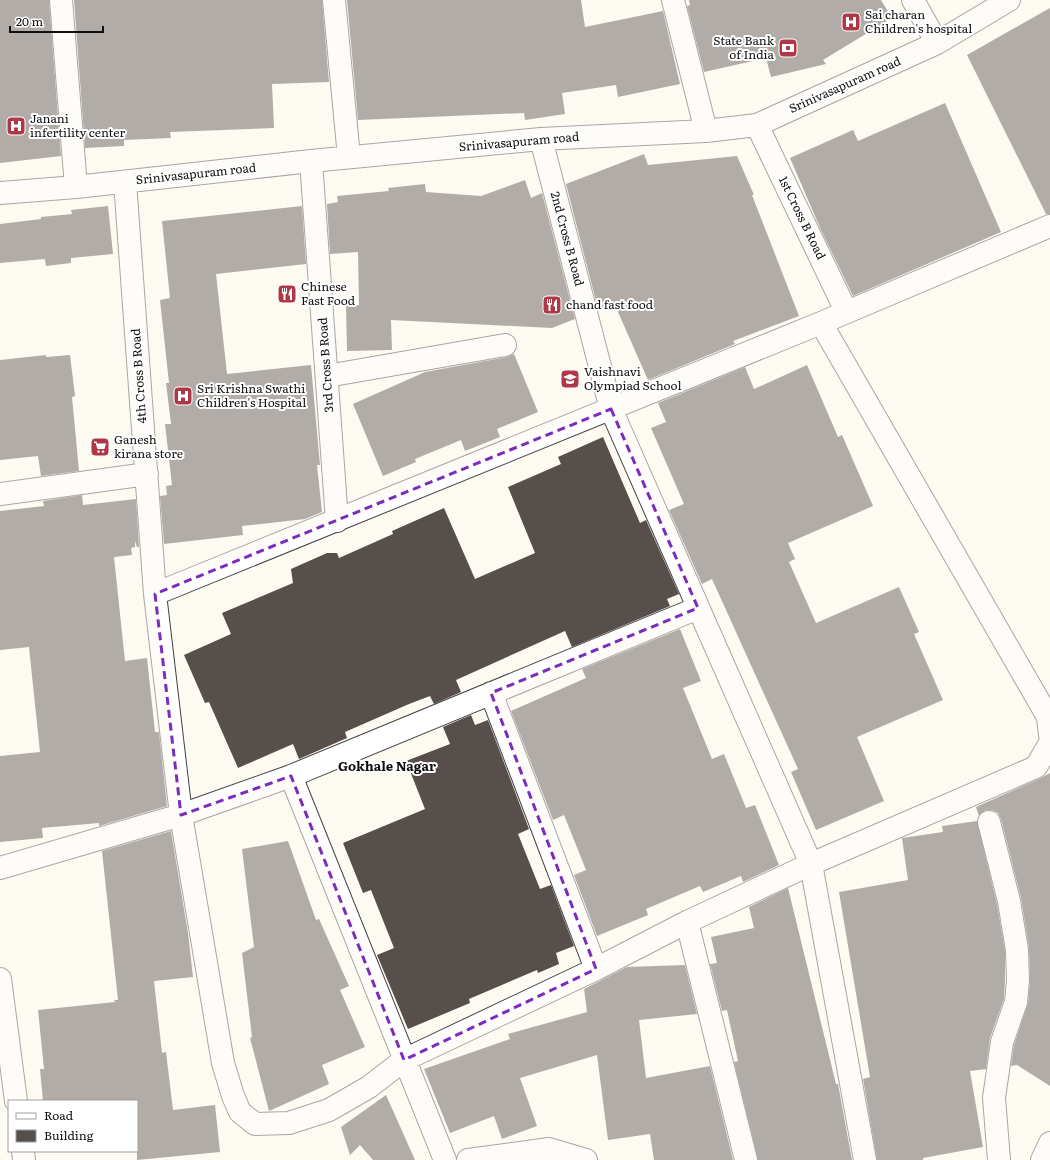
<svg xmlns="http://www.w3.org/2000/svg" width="1050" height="1160" viewBox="0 0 1050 1160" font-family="Literata,serif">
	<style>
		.building { fill: #564f4c }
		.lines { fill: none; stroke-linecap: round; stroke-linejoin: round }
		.minor-casing { stroke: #424242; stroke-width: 24 }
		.minor { stroke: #fff; stroke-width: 22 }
		.marked { fill: none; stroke: #7b2cbf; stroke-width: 3; stroke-dasharray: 8 5; stroke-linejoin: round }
		.labels { text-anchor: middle; stroke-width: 4; stroke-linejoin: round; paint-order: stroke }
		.poi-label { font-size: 12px; fill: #0f0f0f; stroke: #fff; text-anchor: start }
		.street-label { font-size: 12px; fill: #0f0f0f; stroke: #fff }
		.neighbourhood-label { font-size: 13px; font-weight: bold; fill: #0f0f0f; stroke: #fff }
	</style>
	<rect width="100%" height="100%" fill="#fdfaf2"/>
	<!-- building -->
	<path class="building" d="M 0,0 L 49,0 L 61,156 L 0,163 Z
		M 74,0 L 322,0 L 329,82 L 272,84 L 274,128 L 170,132 L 171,138 L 124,140 L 124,146 L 85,148 Z
		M 347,0 L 581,0 L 585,27 L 663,11 L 680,84 L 618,97 L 616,85 L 562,93 L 565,114 L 525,120 L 524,113 L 358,120 Z
		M 689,0 L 881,0 L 892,18 L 823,60 L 826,64 L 771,77 L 766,58 L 704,72 L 687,6 L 690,5 Z
		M 1050,8 L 1050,214 L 1046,214 L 967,55 Z
		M 945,103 L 1001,232 L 853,296 L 821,230 L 790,158 L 853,130 L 858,141 Z
		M 644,154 L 648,165 L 737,156 L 754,195 L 752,195 L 799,316 L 733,341 L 735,344 L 648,380 L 614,303 L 598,309 L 566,184 Z
		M 525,180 L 531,198 L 542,193 L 575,319 L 552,328 L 391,320 L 392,350 L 347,351 L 346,306 L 359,305 L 358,252 L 330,254 L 327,204 L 338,202 L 337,196 L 389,191 L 388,188 L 425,184 L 426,192 L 481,196 Z
		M 108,206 L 113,254 L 71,258 L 71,263 L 46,266 L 45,259 L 0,263 L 0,224 L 41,219 L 41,217 L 72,214 L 71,210 Z
		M 302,206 L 306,264 L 216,274 L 227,374 L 311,365 L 320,465 L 317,465 L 322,512 L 305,519 L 242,526 L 243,535 L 164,544 L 160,496 L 167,495 L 166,486 L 172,485 L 165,424 L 171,424 L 166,383 L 169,383 L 160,300 L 170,298 L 162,221 Z
		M 514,354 L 538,412 L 497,429 L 500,437 L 465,451 L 461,440 L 415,459 L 416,462 L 383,476 L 353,404 L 425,372 L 507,357 Z
		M 46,355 L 46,357 L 70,355 L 75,396 L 72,397 L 79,471 L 41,476 L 38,456 L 0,460 L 0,360 Z
		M 807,365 L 838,437 L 842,435 L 873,506 L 788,543 L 795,559 L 789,562 L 816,623 L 899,587 L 919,632 L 914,634 L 943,700 L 857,737 L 884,801 L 816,830 L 791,772 L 798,769 L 712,579 L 702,584 L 669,510 L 684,504 L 651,428 L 666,422 L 658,403 L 745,367 L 754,389 Z
		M 603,437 L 640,523 L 646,520 L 679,594 L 667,599 L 670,606 L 572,647 L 565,631 L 456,680 L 461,692 L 434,704 L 430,696 L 409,704 L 345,732 L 347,738 L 299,759 L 293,744 L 238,768 L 209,702 L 205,703 L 184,655 L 231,634 L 222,613 L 293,583 L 291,569 L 327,553 L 337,553 L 339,558 L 393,534 L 392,531 L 444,508 L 475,579 L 535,553 L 508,487 L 561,464 L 558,457 Z
		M 82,495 L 83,505 L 136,499 L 139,547 L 137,547 L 135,541 L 135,547 L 131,548 L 132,555 L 114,557 L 125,661 L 147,658 L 155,732 L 159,732 L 167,806 L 99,826 L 99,823 L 42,828 L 43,838 L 0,842 L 0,756 L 40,752 L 29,647 L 0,650 L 0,511 L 44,506 L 43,501 Z
		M 680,629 L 701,681 L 683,688 L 712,759 L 724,754 L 746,808 L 755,805 L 779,865 L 743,882 L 741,876 L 703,892 L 700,886 L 646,909 L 648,915 L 597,936 L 574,875 L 586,870 L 564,815 L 553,820 L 511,711 L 586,678 L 582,669 Z
		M 471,715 L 475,725 L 488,720 L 529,829 L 518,834 L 540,889 L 551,885 L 574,946 L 556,953 L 559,964 L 538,973 L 537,970 L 469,999 L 470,1003 L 408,1029 L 377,955 L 394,948 L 371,890 L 363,893 L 343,843 L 425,809 L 406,761 L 450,744 L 443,727 Z
		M 1050,773 L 1050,1086 L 1017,1065 L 1011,1066 L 1014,1045 L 1028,1003 L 1030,980 L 1029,948 L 1021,898 L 1001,819 L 998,813 L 992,810 L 986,810 L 979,816 L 976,807 L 1041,778 Z
		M 977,821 L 997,904 L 1005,951 L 1005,980 L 1004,999 L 990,1038 L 986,1069 L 970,1071 L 983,1147 L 923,1158 L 923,1160 L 877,1160 L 863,1079 L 870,1077 L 839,892 L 908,880 L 902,838 L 943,832 L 942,826 Z
		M 171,831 L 188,933 L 193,977 L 154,981 L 162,1053 L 166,1052 L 173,1110 L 215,1105 L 220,1152 L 137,1160 L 137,1101 L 43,1101 L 40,1069 L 44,1069 L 38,1010 L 115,1002 L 114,1000 L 118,1000 L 102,851 Z
		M 288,841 L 316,920 L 319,919 L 349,986 L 340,990 L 365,1047 L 322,1065 L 329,1084 L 269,1111 L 250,1038 L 252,1037 L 242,953 L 254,947 L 242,849 Z
		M 788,888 L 836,1084 L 838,1084 L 852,1160 L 758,1160 L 734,1062 L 738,1061 L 727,1010 L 722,1011 L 710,964 L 717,963 L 711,937 L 754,928 L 749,907 Z
		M 685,965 L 697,1014 L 639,1020 L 646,1078 L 710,1066 L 733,1160 L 654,1160 L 650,1134 L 608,1140 L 597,1055 L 520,1078 L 537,1126 L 502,1139 L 494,1116 L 450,1133 L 424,1069 L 510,1039 L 508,1034 L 587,1012 L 584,989 L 627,967 Z
		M 386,1095 L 415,1160 L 373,1160 L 360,1145 L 350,1155 L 341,1127 Z"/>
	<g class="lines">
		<!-- minor casing -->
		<g class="minor-casing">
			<path id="minor" d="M 61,0 L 76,187
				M 334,0 L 349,157
				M 673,0 L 706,131
				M 913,0 L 937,43
				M 757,125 L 846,311
				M 541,139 L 611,409 L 811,864 L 865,1160
				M 311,161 L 337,521
				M 125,182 L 155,594 L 181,815 L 223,1063 L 233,1096 L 240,1112 L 255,1124 L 289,1123 L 329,1110 L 369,1087 L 404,1060 L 596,969 L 687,922 L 811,864 L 1036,767 L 1050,743
				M 0,193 L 76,187 L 311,161 L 541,139 L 706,131 L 757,125 L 937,43 L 1009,0
				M 821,323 L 1048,717 L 1050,735
				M 327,376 L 505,345
				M 0,494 L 147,474
				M 155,594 L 821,323 L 1050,226
				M 491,693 L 596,969
				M 291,776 L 445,1160
				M 989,822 L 1009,901 L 1017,950 L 1018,980 L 1016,1002 L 1002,1042 L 994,1098 L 999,1160
				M 0,868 L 181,815 L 291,776 L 698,608
				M 687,922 L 746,1160
				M 0,979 L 16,1101
				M 23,1151 L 24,1160
				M 468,1160 L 549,1149 L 586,1160
				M 1042,1160 L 1050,1143"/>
		</g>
		<!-- minor -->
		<use href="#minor" class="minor"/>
	</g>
	<!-- marked area -->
	<path d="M0 0H1050V1160H0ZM 611,409 L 698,608 L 491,693 L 596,969 L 404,1060 L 291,776 L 181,815 L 155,594 Z" fill="#fdfaf2" fill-opacity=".55" fill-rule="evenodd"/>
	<path class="marked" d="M 611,409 L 698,608 L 491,693 L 596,969 L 404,1060 L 291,776 L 181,815 L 155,594 Z"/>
	<!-- icons -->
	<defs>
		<g id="hospital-square" transform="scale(1)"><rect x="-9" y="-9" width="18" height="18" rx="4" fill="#ae3847" stroke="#fff"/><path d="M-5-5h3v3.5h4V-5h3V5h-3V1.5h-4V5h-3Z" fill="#fff"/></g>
		<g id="bank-square" transform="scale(1)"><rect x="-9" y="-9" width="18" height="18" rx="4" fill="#ae3847" stroke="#fff"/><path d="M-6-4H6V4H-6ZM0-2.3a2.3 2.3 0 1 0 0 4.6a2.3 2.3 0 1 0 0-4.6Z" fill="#fff"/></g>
		<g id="restaurant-square" transform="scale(1)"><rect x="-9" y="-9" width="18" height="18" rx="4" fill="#ae3847" stroke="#fff"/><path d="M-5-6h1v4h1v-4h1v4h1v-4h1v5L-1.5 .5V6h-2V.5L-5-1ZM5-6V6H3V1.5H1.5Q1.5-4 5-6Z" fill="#fff"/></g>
		<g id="university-square" transform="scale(1)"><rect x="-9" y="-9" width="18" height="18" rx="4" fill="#ae3847" stroke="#fff"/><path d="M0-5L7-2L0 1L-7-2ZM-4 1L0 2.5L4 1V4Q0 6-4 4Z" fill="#fff"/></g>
		<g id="supermarket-square" transform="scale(1)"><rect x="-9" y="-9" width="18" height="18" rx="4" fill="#ae3847" stroke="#fff"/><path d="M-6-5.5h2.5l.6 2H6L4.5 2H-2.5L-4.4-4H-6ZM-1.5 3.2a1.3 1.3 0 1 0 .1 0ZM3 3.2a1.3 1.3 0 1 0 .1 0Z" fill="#fff"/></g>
	</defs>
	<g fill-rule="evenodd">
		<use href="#hospital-square" x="851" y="22"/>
		<use href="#bank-square" x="788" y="48"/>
		<use href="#hospital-square" x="16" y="126"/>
		<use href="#restaurant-square" x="287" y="294"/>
		<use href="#restaurant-square" x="552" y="305"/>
		<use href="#university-square" x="570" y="379"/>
		<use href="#hospital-square" x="183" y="396"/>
		<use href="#supermarket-square" x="100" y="447"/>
	</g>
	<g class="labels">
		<!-- poi labels -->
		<g class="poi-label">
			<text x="865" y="19">Sai charan<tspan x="865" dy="14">Children's hospital</tspan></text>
			<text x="774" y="45" text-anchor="end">State Bank<tspan x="774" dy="14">of India</tspan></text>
			<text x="30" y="123">Janani<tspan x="30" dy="14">infertility center</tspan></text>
			<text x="301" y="291">Chinese<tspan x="301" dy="14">Fast Food</tspan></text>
			<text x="566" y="309">chand fast food</text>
			<text x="584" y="376">Vaishnavi<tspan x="584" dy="14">Olympiad School</tspan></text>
			<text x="197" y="393">Sri Krishna Swathi<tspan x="197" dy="14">Children's Hospital</tspan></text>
			<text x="114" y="444">Ganesh<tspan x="114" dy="14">kirana store</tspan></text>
		</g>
		<!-- street labels -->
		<g class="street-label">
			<text transform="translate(845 85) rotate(-24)" y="4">Srinivasapuram road</text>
			<text transform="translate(519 142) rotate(-5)" y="4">Srinivasapuram road</text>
			<text transform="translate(196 174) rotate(-6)" y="4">Srinivasapuram road</text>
			<text transform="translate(802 218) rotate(64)" y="4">1st Cross B Road</text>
			<text transform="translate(567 239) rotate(75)" y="4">2nd Cross B Road</text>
			<text transform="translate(326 365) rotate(-94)" y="4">3rd Cross B Road</text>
			<text transform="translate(139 376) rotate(-94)" y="4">4th Cross B Road</text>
		</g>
		<!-- neighbourhood labels -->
		<g class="neighbourhood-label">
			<text x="387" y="771">Gokhale Nagar</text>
		</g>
	</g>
	<!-- legend -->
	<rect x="8" y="1100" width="130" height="52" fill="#ffffff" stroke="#9f9f9f"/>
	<rect x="16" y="1113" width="20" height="6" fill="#ffffff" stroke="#9f9f9f"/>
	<text x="44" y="1120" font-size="12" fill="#0f0f0f">Road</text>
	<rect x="16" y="1130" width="20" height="12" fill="#564f4c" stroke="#9f9f9f"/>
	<text x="44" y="1140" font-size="12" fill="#0f0f0f">Building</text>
	<!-- scale -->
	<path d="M10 26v6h93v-6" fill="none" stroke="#0f0f0f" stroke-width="2"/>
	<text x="16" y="26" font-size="12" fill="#0f0f0f" stroke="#ffffff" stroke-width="3" paint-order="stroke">20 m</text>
</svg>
